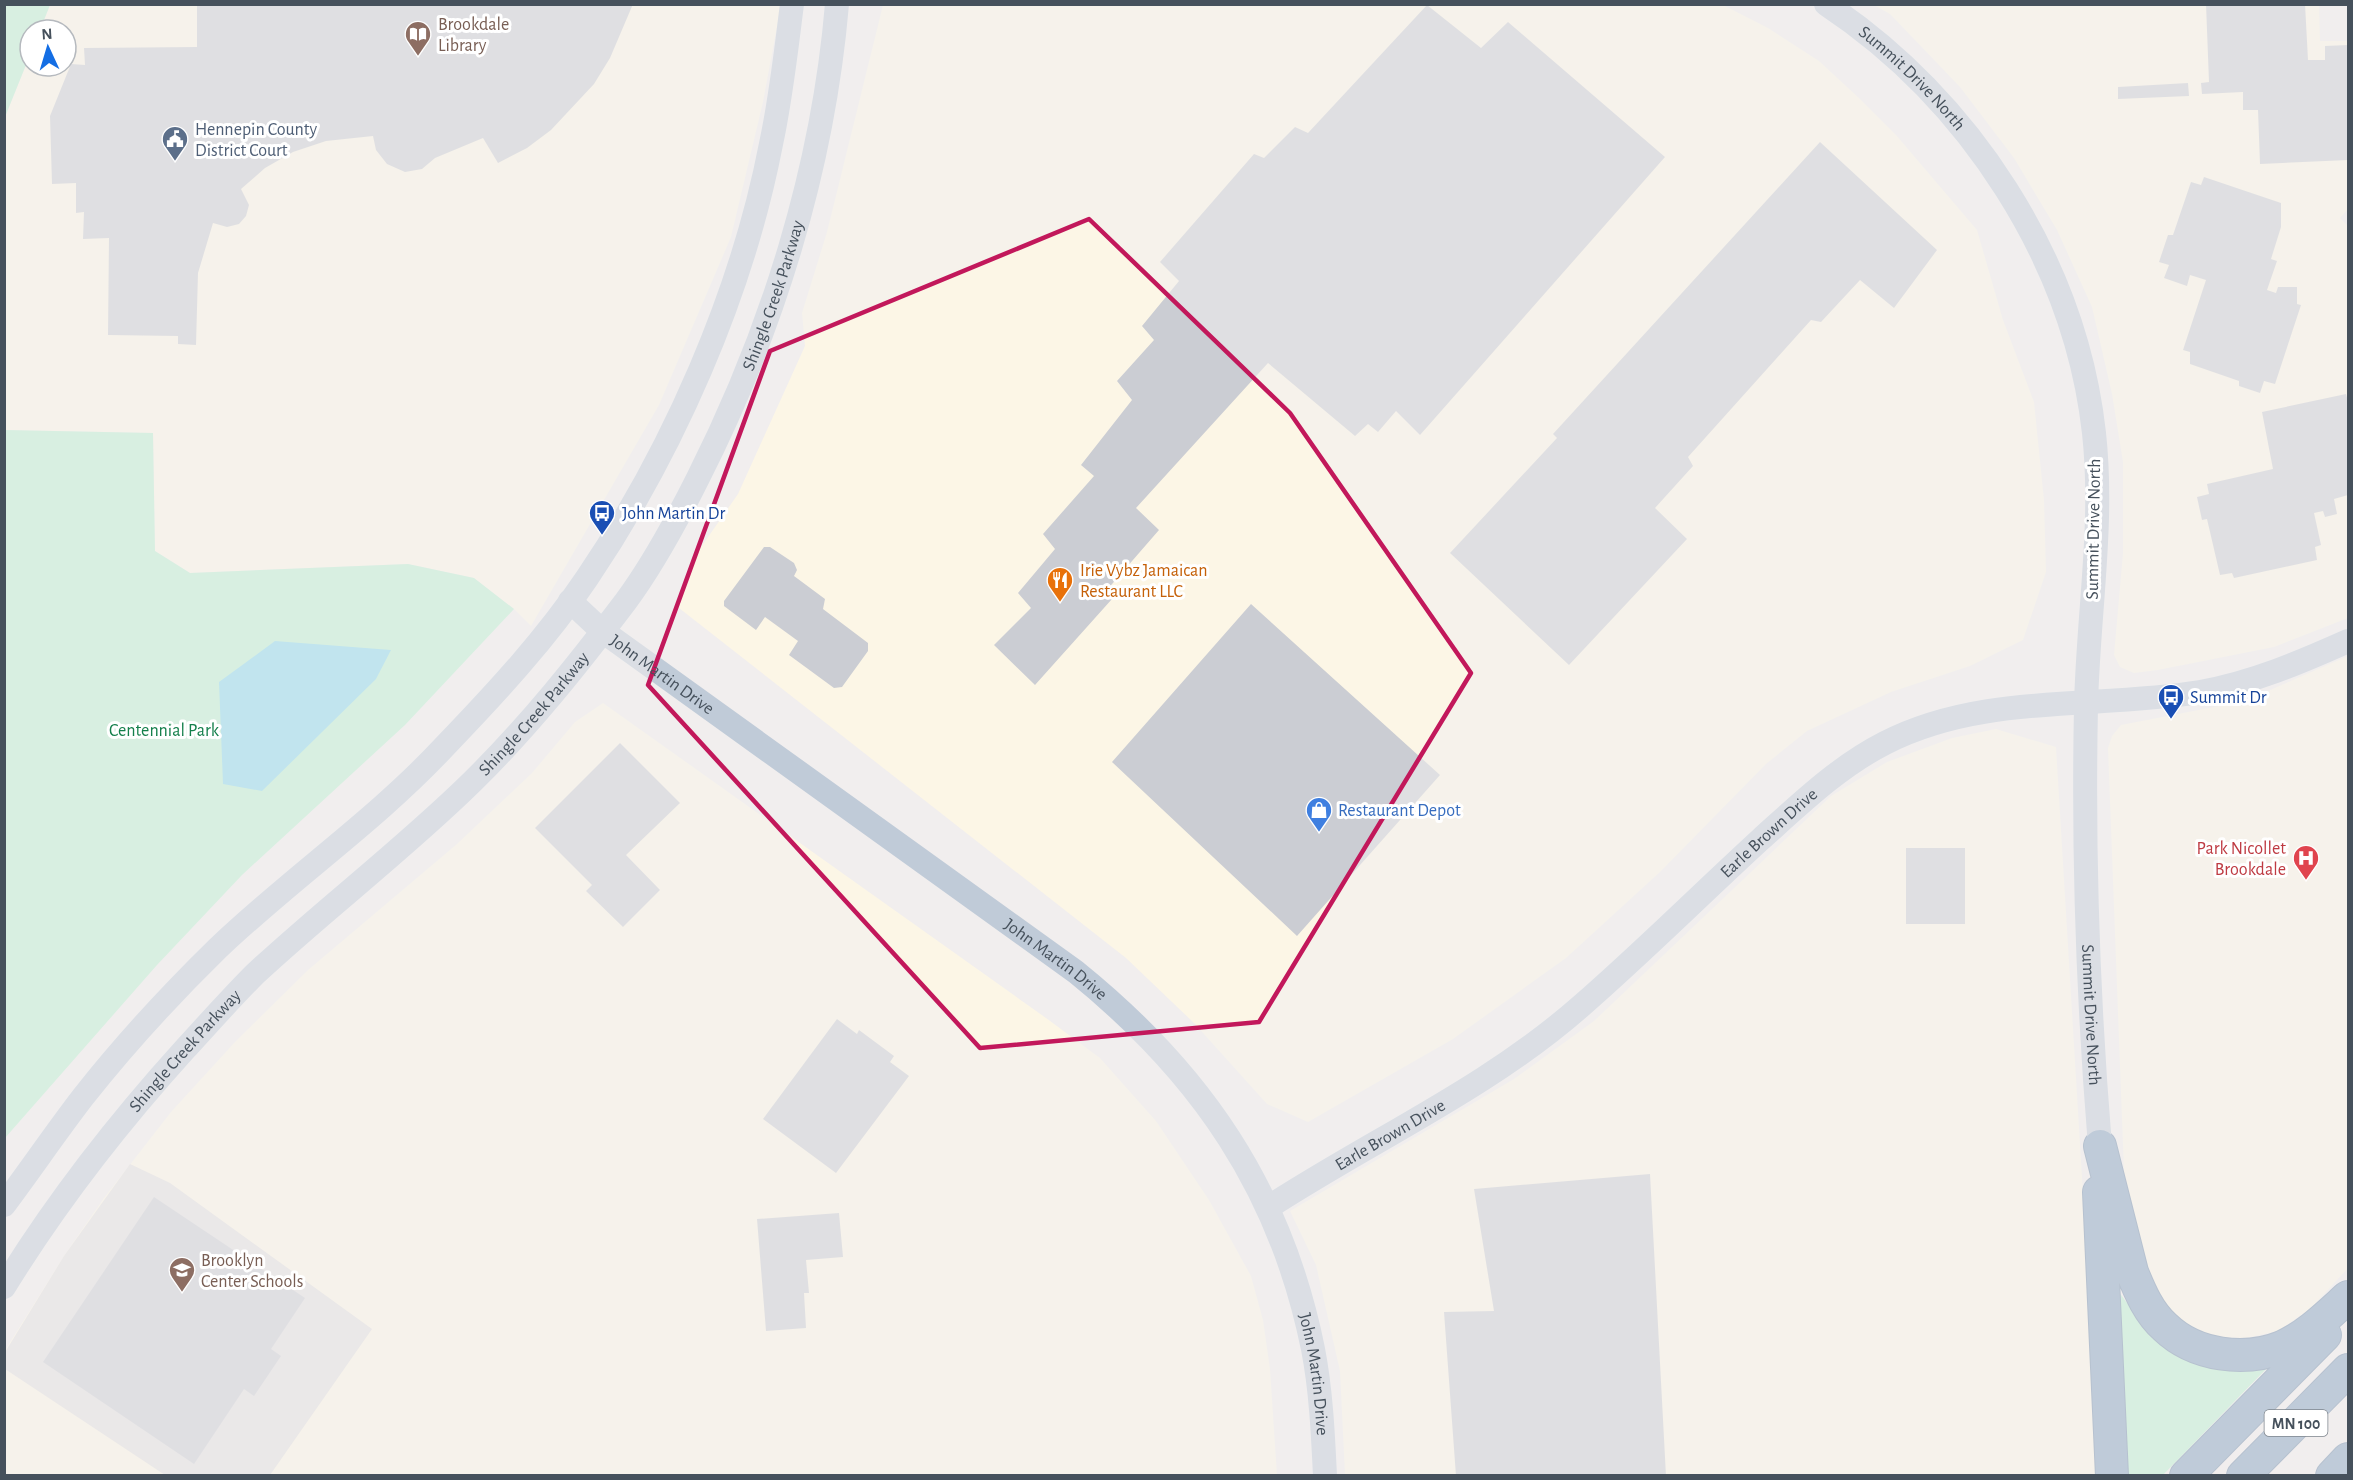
<svg xmlns="http://www.w3.org/2000/svg" width="2353" height="1480" viewBox="0 0 2353 1480" font-family="'Alegreya Sans',sans-serif">
	<style>
		.commercial { fill: #fcf6e6 }
		.education { fill: #e2dfe0 }
		.green { fill: #bbf0d0 }
		.water { fill: #87d8ee }
		.building { fill: #cbcdd3 }
		.lines { fill: none; stroke-linecap: round; stroke-linejoin: round }
		.highway-casing { stroke: #708baa; stroke-width: 34 }
		.secondary { stroke: #c0cbd8; stroke-width: 24 }
		.highway { stroke: #84a0be; stroke-width: 32 }
		.marked { fill: none; stroke: #c2185b; stroke-width: 4.5; stroke-linejoin: round }
		.labels { text-anchor: middle; stroke-width: 6; stroke-linejoin: round; paint-order: stroke }
		.shield { fill: #fff; stroke: #7e858d; stroke-width: 1.5 }
		.shield-label { font-size: 16px; font-weight: bold; fill: #46515c }
		.education-label { font-size: 18px; fill: #785e54; stroke: #fff; text-anchor: start }
		.street-label { font-size: 18px; fill: #46515c; stroke: #fff }
		.service-label { font-size: 18px; fill: #4e5e75; stroke: #fff; text-anchor: start }
		.transit-label { font-size: 18px; fill: #164399; stroke: #fff; text-anchor: start }
		.food-label { font-size: 18px; fill: #c56008; stroke: #fff; text-anchor: start }
		.park-label { font-size: 18px; fill: #147f4b; stroke: #fff }
		.shop-label { font-size: 18px; fill: #366cbe; stroke: #fff; text-anchor: start }
		.health-label { font-size: 18px; fill: #be3a42; stroke: #fff; text-anchor: end }
	</style>
	<rect width="100%" height="100%" fill="#f1eeee"/>
	<!-- commercial -->
	<path class="commercial" d="M 50,5 L 781,5 L 763,102 L 731,237 L 659,405 L 531,626 L 514,609 L 474,578 L 408,564 L 190,573 L 155,551 L 153,433 L 5,430 L 5,117 L 30,55 L 30,66 L 66,66 L 66,30 L 40,30 Z
		M 883,5 L 1723,5 L 1768,28 L 1819,61 L 1860,99 L 1896,135 L 1977,230 L 2003,320 L 2034,402 L 2044,500 L 2046,572 L 2023,640 L 1970,666 L 1891,692 L 1807,731 L 1766,764 L 1660,872 L 1566,958 L 1453,1039 L 1308,1122 L 1267,1104 L 1194,1023 L 1126,958 L 679,608 L 690,563 L 738,494 L 805,346 L 802,313 L 827,232 Z
		M 1874,5 L 2319,5 L 2320,41 L 2348,41 L 2348,209 L 2340,218 L 2348,226 L 2348,618 L 2274,647 L 2158,670 L 2134,673 L 2120,667 L 2114,655 L 2123,553 L 2123,462 L 2112,394 L 2092,307 L 2057,230 L 2014,158 L 1960,87 L 1890,14 Z
		M 2348,656 L 2348,1268 L 2311,1308 L 2278,1331 L 2246,1338 L 2215,1337 L 2174,1322 L 2146,1292 L 2126,1225 L 2108,748 L 2112,736 L 2121,725 L 2245,701 Z
		M 603,703 L 1046,1018 L 1100,1058 L 1156,1121 L 1209,1200 L 1251,1276 L 1263,1320 L 1270,1369 L 1277,1475 L 5,1475 L 4,1352 L 64,1256 L 104,1198 L 171,1112 L 235,1042 L 308,970 L 457,844 L 532,773 L 575,722 Z
		M 1996,729 L 2056,747 L 2100,1475 L 1345,1475 L 1340,1371 L 1316,1265 L 1290,1211 L 1514,1079 L 1594,1021 L 1831,796 L 1887,762 L 1952,738 Z"/>
	<!-- education -->
	<path class="education" d="M 130,1164 L 170,1183 L 372,1329 L 270,1475 L 165,1475 L 5,1369 L 4,1354 L 64,1256 Z"/>
	<!-- green -->
	<path class="green" d="M 5,4 L 50,5 L 40,30 L 30,30 L 30,55 L 5,117 Z
		M 5,430 L 153,433 L 155,551 L 190,573 L 408,564 L 474,578 L 514,609 L 405,725 L 242,875 L 157,965 L 5,1138 Z
		M 2118,1291 L 2150,1333 L 2268,1367 L 2163,1475 L 2121,1475 Z"/>
	<!-- water -->
	<path class="water" d="M 275,641 L 391,650 L 376,679 L 262,791 L 223,784 L 219,682 Z"/>
	<!-- building -->
	<path class="building" d="M 197,4 L 633,4 L 610,58 L 594,84 L 551,130 L 527,148 L 498,163 L 483,138 L 435,158 L 422,169 L 405,172 L 387,164 L 376,150 L 373,136 L 326,141 L 293,152 L 265,168 L 241,189 L 249,205 L 246,216 L 239,224 L 227,227 L 213,223 L 198,273 L 196,345 L 178,344 L 178,336 L 108,335 L 109,238 L 83,239 L 84,212 L 76,213 L 76,183 L 52,184 L 50,116 L 71,64 L 85,65 L 84,48 L 197,47 Z
		M 2206,4 L 2305,4 L 2308,60 L 2325,60 L 2325,46 L 2348,45 L 2348,160 L 2260,164 L 2258,110 L 2243,110 L 2243,92 L 2202,94 L 2201,83 L 2209,82 Z
		M 1427,5 L 1481,48 L 1508,22 L 1665,157 L 1420,435 L 1396,411 L 1378,432 L 1368,424 L 1355,436 L 1268,363 L 1136,508 L 1159,530 L 1106,591 L 1112,599 L 1035,685 L 994,645 L 1031,608 L 1018,593 L 1055,549 L 1043,534 L 1094,476 L 1081,465 L 1132,400 L 1117,381 L 1154,340 L 1142,326 L 1179,281 L 1160,262 L 1254,154 L 1264,158 L 1295,127 L 1308,133 Z
		M 2188,83 L 2189,96 L 2118,99 L 2118,87 Z
		M 1820,142 L 1937,250 L 1894,308 L 1860,280 L 1821,322 L 1811,320 L 1688,457 L 1693,466 L 1655,508 L 1687,539 L 1569,665 L 1450,553 L 1557,438 L 1553,434 Z
		M 2204,177 L 2281,203 L 2281,227 L 2271,259 L 2277,261 L 2267,290 L 2276,293 L 2278,287 L 2297,287 L 2297,304 L 2301,305 L 2275,384 L 2264,381 L 2260,393 L 2239,386 L 2239,381 L 2190,364 L 2190,352 L 2183,350 L 2206,280 L 2190,275 L 2187,286 L 2164,278 L 2169,265 L 2159,262 L 2168,235 L 2173,235 L 2191,182 L 2201,185 Z
		M 2346,394 L 2348,401 L 2348,495 L 2334,499 L 2337,514 L 2325,517 L 2323,511 L 2314,513 L 2321,545 L 2315,547 L 2317,560 L 2234,578 L 2232,573 L 2220,575 L 2207,519 L 2202,520 L 2197,497 L 2209,494 L 2207,484 L 2273,469 L 2262,412 Z
		M 764,547 L 770,547 L 794,563 L 797,570 L 794,576 L 825,599 L 823,609 L 868,643 L 868,651 L 842,687 L 834,688 L 789,655 L 798,641 L 765,617 L 756,630 L 724,606 L 724,601 Z
		M 1251,604 L 1440,775 L 1297,936 L 1112,762 Z
		M 620,743 L 680,803 L 626,855 L 660,890 L 623,927 L 586,891 L 592,885 L 535,828 Z
		M 1906,848 L 1965,848 L 1965,924 L 1906,924 Z
		M 837,1019 L 857,1034 L 859,1030 L 894,1056 L 890,1062 L 909,1076 L 836,1173 L 763,1119 Z
		M 1650,1174 L 1666,1476 L 1456,1476 L 1444,1312 L 1494,1311 L 1474,1189 Z
		M 154,1197 L 305,1298 L 271,1349 L 281,1356 L 254,1396 L 244,1389 L 194,1464 L 43,1362 Z
		M 839,1213 L 843,1257 L 806,1260 L 809,1293 L 804,1293 L 806,1328 L 766,1331 L 757,1219 Z"/>
	<g class="lines">
		<!-- highway casing -->
		<g class="highway-casing">
			<path id="highway" d="M 2100,1146 L 2132,1272 C 2140,1292 2149,1313 2165,1327 C 2195,1356 2245,1362 2282,1347 C 2307,1336 2328,1315 2348,1297
				M 2099,1192 L 2112,1476
				M 2186,1476 L 2325,1335
				M 2243,1476 L 2348,1370
				M 2332,1476 L 2348,1459"/>
		</g>
		<!-- secondary -->
		<g class="secondary">
			<path id="s1" d="M 1826,4 C 1969,99 2075,261 2094,433 C 2104,524 2088,615 2086,706 C 2083,853 2088,1000 2100,1146"/>
			<path id="s2" d="M 570,601 L 601,630 L 1076,972 C 1201,1073 1281,1190 1313,1349 C 1321,1390 1323,1434 1325,1476"/>
			<path d="M 4,1205 C 31,1169 56,1132 83,1097 C 124,1045 170,995 217,949 C 290,879 375,821 444,747 C 495,694 546,639 587,578 C 673,451 742,294 771,144 C 781,98 786,51 792,4"/>
			<path id="s3" d="M 1269,1207 C 1372,1140 1488,1088 1581,1006 C 1643,952 1701,894 1761,839 C 1800,804 1838,767 1885,743 C 1982,693 2096,709 2200,692 C 2252,683 2301,662 2348,641"/>
			<path id="s4" d="M 4,1287 C 57,1201 118,1123 185,1049 C 208,1024 231,998 255,974 C 326,908 404,849 473,781 C 529,726 579,663 626,601 C 654,563 677,520 698,478 C 772,332 823,169 837,4"/>
		</g>
		<!-- highway -->
		<use href="#highway" class="highway"/>
	</g>
	<!-- marked area -->
	<path d="M0 0H2353V1480H0ZM 1089,219 L 1290,413 L 1471,673 L 1259,1022 L 980,1048 L 648,685 L 770,351 Z" fill="#f1eeee" fill-opacity=".55" fill-rule="evenodd"/>
	<path class="marked" d="M 1089,219 L 1290,413 L 1471,673 L 1259,1022 L 980,1048 L 648,685 L 770,351 Z"/>
	<!-- icons -->
	<defs>
		<g id="library-pin" transform="scale(1.35)"><path d="M0 17L-7.5 6A9.5 9.5 0 1 1 7.5 6Z" fill="#8d6e63" stroke="#fff"/><path d="M-6-4Q-3-5.5-.7-3.5V5Q-3 3-6 4ZM6-4Q3-5.5 .7-3.5V5Q3 3 6 4Z" fill="#fff"/></g>
		<g id="civic-pin" transform="scale(1.35)"><path d="M0 17L-7.5 6A9.5 9.5 0 1 1 7.5 6Z" fill="#5c6f8a" stroke="#fff"/><path d="M-.6-6.5H3V-4.5H.6V-3L4-1V1h2V6H-6V1h2V-1L-.6-3ZM-1.2 2.5V6h2.4V2.5Z" fill="#fff"/></g>
		<g id="bus-pin" transform="scale(1.35)"><path d="M0 17L-7.5 6A9.5 9.5 0 1 1 7.5 6Z" fill="#1a4fb4" stroke="#fff"/><path d="M-5-6H5V4H4V6H2V4H-2V6H-4V4H-5ZM-3.5-4V0h7V-4ZM-3.5 1.2v1.5H-2V1.2ZM2 1.2v1.5H3.5V1.2Z" fill="#fff"/></g>
		<g id="restaurant-pin" transform="scale(1.35)"><path d="M0 17L-7.5 6A9.5 9.5 0 1 1 7.5 6Z" fill="#e8710a" stroke="#fff"/><path d="M-5-6h1v4h1v-4h1v4h1v-4h1v5L-1.5 .5V6h-2V.5L-5-1ZM5-6V6H3V1.5H1.5Q1.5-4 5-6Z" fill="#fff"/></g>
		<g id="shop-pin" transform="scale(1.35)"><path d="M0 17L-7.5 6A9.5 9.5 0 1 1 7.5 6Z" fill="#3f7fe0" stroke="#fff"/><path d="M-5-2.5h2.3a2.7 3.5 0 0 1 5.4 0H5L5.5 6h-11ZM-1.5-2.5h3a1.5 2.3 0 0 0-3 0Z" fill="#fff"/></g>
		<g id="hospital-pin" transform="scale(1.35)"><path d="M0 17L-7.5 6A9.5 9.5 0 1 1 7.5 6Z" fill="#e0444e" stroke="#fff"/><path d="M-5-5h3v3.5h4V-5h3V5h-3V1.5h-4V5h-3Z" fill="#fff"/></g>
		<g id="school-pin" transform="scale(1.35)"><path d="M0 17L-7.5 6A9.5 9.5 0 1 1 7.5 6Z" fill="#8d6e63" stroke="#fff"/><path d="M0-5L7-2L0 1L-7-2ZM-4 1L0 2.5L4 1V4Q0 6-4 4Z" fill="#fff"/></g>
	</defs>
	<g fill-rule="evenodd">
		<use href="#library-pin" x="418" y="34"/>
		<use href="#civic-pin" x="175" y="139"/>
		<use href="#bus-pin" x="602" y="513"/>
		<use href="#restaurant-pin" x="1060" y="580"/>
		<use href="#bus-pin" x="2171" y="697"/>
		<use href="#shop-pin" x="1319" y="810"/>
		<use href="#hospital-pin" x="2306" y="858"/>
		<use href="#school-pin" x="182" y="1270"/>
	</g>
	<g class="labels">
		<!-- shield labels -->
		<rect class="shield" x="2264.5" y="1410" width="63" height="26" rx="4.5"/>
		<g class="shield-label">
			<text x="2296" y="1429">MN 100</text>
		</g>
		<!-- education labels -->
		<g class="education-label">
			<text x="438" y="30">Brookdale<tspan x="438" dy="21">Library</tspan></text>
			<text x="201" y="1266">Brooklyn<tspan x="201" dy="21">Center Schools</tspan></text>
		</g>
		<!-- street labels -->
		<g class="street-label">
			<text dy="6" stroke="none"><textPath href="#s1" startOffset="114">Summit Drive North</textPath></text>
			<text dy="6" stroke="none"><textPath href="#s4" startOffset="1270">Shingle Creek Parkway</textPath></text>
			<text transform="translate(2093 529) rotate(-89)" y="6">Summit Drive North</text>
			<text dy="6" stroke="none"><textPath href="#s2" startOffset="118">John Martin Drive</textPath></text>
			<text dy="6" stroke="none"><textPath href="#s4" startOffset="784">Shingle Creek Parkway</textPath></text>
			<text dy="6" stroke="none"><textPath href="#s3" startOffset="627">Earle Brown Drive</textPath></text>
			<text dy="6" stroke="none"><textPath href="#s2" startOffset="604">John Martin Drive</textPath></text>
			<text dy="6" stroke="none"><textPath href="#s1" startOffset="1104">Summit Drive North</textPath></text>
			<text dy="6" stroke="none"><textPath href="#s4" startOffset="298">Shingle Creek Parkway</textPath></text>
			<text dy="6" stroke="none"><textPath href="#s3" startOffset="141">Earle Brown Drive</textPath></text>
			<text dy="6" stroke="none"><textPath href="#s2" startOffset="1108">John Martin Drive</textPath></text>
		</g>
		<!-- service labels -->
		<g class="service-label">
			<text x="195" y="135">Hennepin County<tspan x="195" dy="21">District Court</tspan></text>
		</g>
		<!-- transit labels -->
		<g class="transit-label">
			<text x="622" y="519">John Martin Dr</text>
			<text x="2190" y="703">Summit Dr</text>
		</g>
		<!-- food labels -->
		<g class="food-label">
			<text x="1080" y="576">Irie Vybz Jamaican<tspan x="1080" dy="21">Restaurant LLC</tspan></text>
		</g>
		<!-- park labels -->
		<g class="park-label">
			<text x="164" y="736">Centennial Park</text>
		</g>
		<!-- shop labels -->
		<g class="shop-label">
			<text x="1338" y="816">Restaurant Depot</text>
		</g>
		<!-- health labels -->
		<g class="health-label">
			<text x="2286" y="854">Park Nicollet<tspan x="2286" dy="21">Brookdale</tspan></text>
		</g>
	</g>
	<!-- border -->
	<rect width="2353" height="1480" fill="none" stroke="#46515c" stroke-width="12"/>
	<!-- north arrow -->
	<g transform="translate(48 48) rotate(356)"><circle r="28" fill="#ffffff" stroke="#b5b9be" stroke-width="1.5"/>
	<path d="M0-4.5L10 22L0 15L-10 22Z" fill="#146ee4"/>
	<text y="-9" font-size="16" font-weight="bold" text-anchor="middle" fill="#46515c">N</text>
	</g>
</svg>
